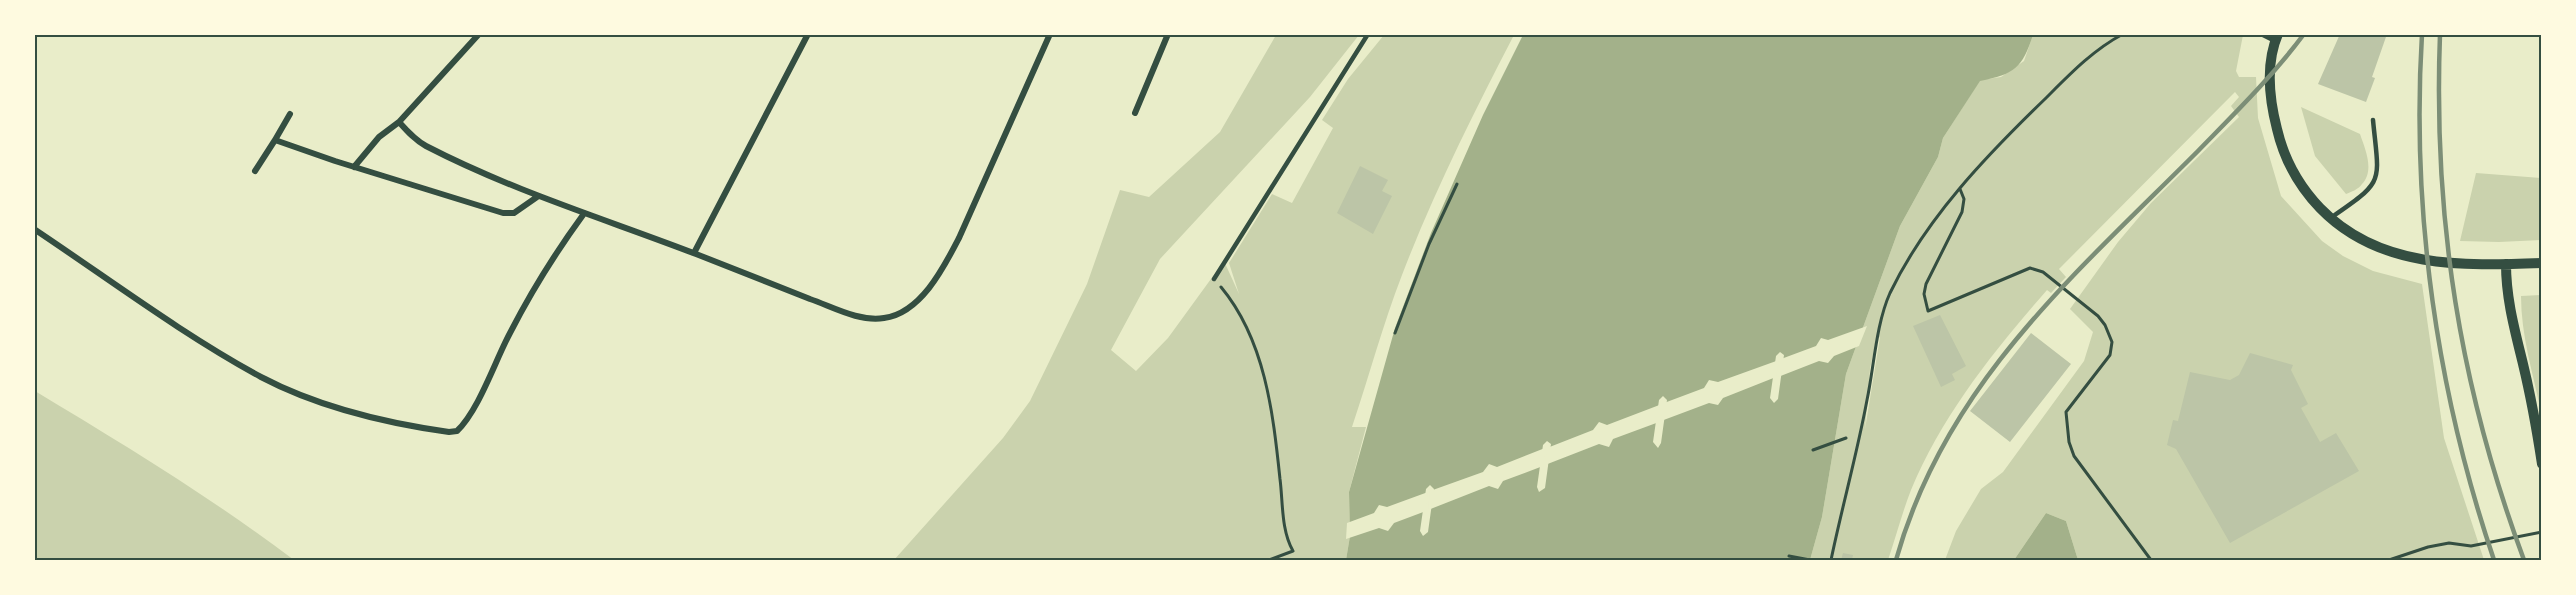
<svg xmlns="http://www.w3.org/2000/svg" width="2576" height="595" viewBox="0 0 2576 595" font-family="Karla,sans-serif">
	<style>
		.green { fill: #cad2ad; fill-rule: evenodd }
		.water { fill: #a3b18a; fill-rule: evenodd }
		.pier { fill: #e9edc9 }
		.building { fill: #bcc5a7 }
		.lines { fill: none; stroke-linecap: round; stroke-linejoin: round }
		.path { stroke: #344e41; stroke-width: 3 }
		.service { stroke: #344e41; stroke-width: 4.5 }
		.minor { stroke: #344e41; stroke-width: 6 }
		.tertiary { stroke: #344e41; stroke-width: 10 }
		.rail { stroke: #7c8e77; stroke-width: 4.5 }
		.neatline { fill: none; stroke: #344e41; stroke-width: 2 }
	</style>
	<rect width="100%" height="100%" fill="#e9edc9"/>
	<!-- green -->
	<path class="green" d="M 1276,35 L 1359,35 L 1310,97 L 1160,259 L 1111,350 L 1136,371 L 1168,338 L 1224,261 L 1239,294 L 1229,263 L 1272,194 L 1292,203 L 1333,128 L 1322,120 L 1348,79 L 1384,35 L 1514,35 C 1474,112 1433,194 1402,275 C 1383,324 1369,376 1352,427 L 1366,427 L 1349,492 L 1350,536 L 1346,560 L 894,560 L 1003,438 L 1030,401 L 1087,284 L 1120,190 L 1149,197 L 1220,132 Z
		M 2033,35 L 2243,35 L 2236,71 L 2239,77 L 2256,77 L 2258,118 L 2281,196 L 2322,241 L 2343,256 L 2373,271 L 2422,284 L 2444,438 L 2484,560 L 2078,560 L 2066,521 L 2046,513 L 2014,560 L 1945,560 L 1956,531 L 1981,489 L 2003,472 L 2084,361 L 2093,332 L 2070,309 L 2118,242 L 2151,203 L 2239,117 L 2231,106 L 2239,97 L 2235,92 L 2059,269 L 2066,277 L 2051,293 L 2047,290 C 1993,352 1943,414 1911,490 C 1902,513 1896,537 1888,560 L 1810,560 L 1822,517 L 1846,374 L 1900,226 L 1938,157 L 1943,138 L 1980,80 L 2001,77 L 2024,61 ZM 1880,337 L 1865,429 L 1870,369 L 1876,339 Z
		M 2301,107 L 2360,134 C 2365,149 2375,170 2362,184 C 2359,189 2351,192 2346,194 L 2315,156 Z
		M 2476,173 L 2541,178 L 2541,240 L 2499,242 L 2460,241 Z
		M 2541,295 L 2542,295 L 2541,412 C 2533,373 2521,336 2521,296 Z
		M 35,391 C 123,444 212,498 294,560 L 35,560 Z"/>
	<!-- water -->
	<path class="water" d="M 1523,35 L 2033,35 C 2022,68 2015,74 1980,81 L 1943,138 L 1938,157 L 1900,226 L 1846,374 L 1822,517 L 1810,560 L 1346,560 L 1350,536 L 1349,492 L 1395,328 L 1431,233 L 1483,115 ZM 1780,352 L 1784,355 L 1778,399 L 1774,403 L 1770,398 L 1776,356 ZM 1663,396 L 1667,400 L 1661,443 L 1658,448 L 1653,442 L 1659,400 ZM 1547,441 L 1551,444 L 1545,488 L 1539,492 L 1537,487 L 1543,445 ZM 1430,485 L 1434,489 L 1428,532 L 1423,536 L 1420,531 L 1426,489 Z
		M 2046,513 L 2066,521 L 2078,560 L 2014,560 Z"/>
	<!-- pier -->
	<path class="pier" d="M 1867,326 L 1859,346 L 1834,356 L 1828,363 L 1819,361 L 1778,377 L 1781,359 L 1816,346 L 1821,338 L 1828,340 Z
		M 1779,360 L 1776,377 L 1723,398 L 1718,405 L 1709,403 L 1661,421 L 1664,403 L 1704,388 L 1709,380 L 1718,382 Z
		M 1662,404 L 1659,422 L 1613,439 L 1609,447 L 1599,444 L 1545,465 L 1547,448 L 1593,430 L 1599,422 L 1607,425 Z
		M 1545,448 L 1543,466 L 1503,481 L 1498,489 L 1489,486 L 1428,510 L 1430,491 L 1483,472 L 1489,464 L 1497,467 Z
		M 1428,492 L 1426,511 L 1394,523 L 1388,531 L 1379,528 L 1346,539 L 1347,523 L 1374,513 L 1379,505 L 1387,507 Z"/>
	<!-- building -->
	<path class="building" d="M 2340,34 L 2387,34 L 2372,77 L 2375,78 L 2366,102 L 2318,84 Z
		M 1360,166 L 1388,180 L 1382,191 L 1392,196 L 1373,234 L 1337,213 Z
		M 1940,315 L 1966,366 L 1952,374 L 1955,380 L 1941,387 L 1913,326 Z
		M 2031,333 L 2071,364 L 2010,442 L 1970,411 Z
		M 2250,353 L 2293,365 L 2291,370 L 2308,404 L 2301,408 L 2320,442 L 2336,433 L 2359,471 L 2230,543 L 2176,449 L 2167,445 L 2173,420 L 2178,421 L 2190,372 L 2230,380 L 2239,375 Z
		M 1843,553 L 1853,555 L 1852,560 L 1841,560 Z"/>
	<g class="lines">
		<!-- path -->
		<path class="path" d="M 1960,189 L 1964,199 L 1962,212 L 1926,284 L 1924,294 L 1928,311 L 2030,268 L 2043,272 L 2098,316 L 2105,325 L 2112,342 L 2110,355 L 2066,412 L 2069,442 L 2074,456 L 2151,560
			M 1221,287 C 1265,340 1273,412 1280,479 C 1283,502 1281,530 1293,551 L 1269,560
			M 1395,333 L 1429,244 L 1457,184
			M 1813,450 L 1846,438
			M 1789,556 L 1810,560
			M 1831,560 C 1842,507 1857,454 1867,400 C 1874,367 1876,324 1890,293 C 1926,218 1987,155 2046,98 C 2070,74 2093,50 2123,34
			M 2389,560 L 2428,547 L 2449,543 L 2471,546 L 2542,532"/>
		<!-- service -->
		<path class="service" d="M 2261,34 L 2275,41
			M 2332,217 C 2386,180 2379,183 2373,120
			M 1214,279 L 1368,34"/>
		<!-- minor -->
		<path class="minor" d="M 479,34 L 399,122 C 407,131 415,140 426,146 C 513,191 605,219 696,254 C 734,269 772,284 810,299 C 833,307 859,322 884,318 C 921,313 944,267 959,238 L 1050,34
			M 1135,113 L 1168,34
			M 275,140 L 290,114
			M 354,167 L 379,137 L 399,122
			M 255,171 L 275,140 L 335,161 L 503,213 L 514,213 L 537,197
			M 34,229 C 109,279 182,334 261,377 C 318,407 385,423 449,432 L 457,431 C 479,410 495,361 510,333 C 531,292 556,252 583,215
			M 694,253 L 808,34"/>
		<!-- tertiary -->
		<path class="tertiary" d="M 2278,34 C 2265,64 2269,98 2277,129 C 2284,159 2298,185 2320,208 C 2379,269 2462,266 2542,263
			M 2506,264 C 2506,299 2515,331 2523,364 C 2531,397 2537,431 2542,464"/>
		<!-- rail -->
		<path class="rail" d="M 2422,34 C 2411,212 2437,392 2494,560
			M 2440,34 C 2433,219 2460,388 2524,560
			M 1896,560 C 1945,385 2073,276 2197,152 C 2234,114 2272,77 2304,34"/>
	</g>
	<!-- border -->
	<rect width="2576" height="595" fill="none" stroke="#fefae0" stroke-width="72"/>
	<rect x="36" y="36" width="2504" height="523" class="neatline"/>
</svg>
